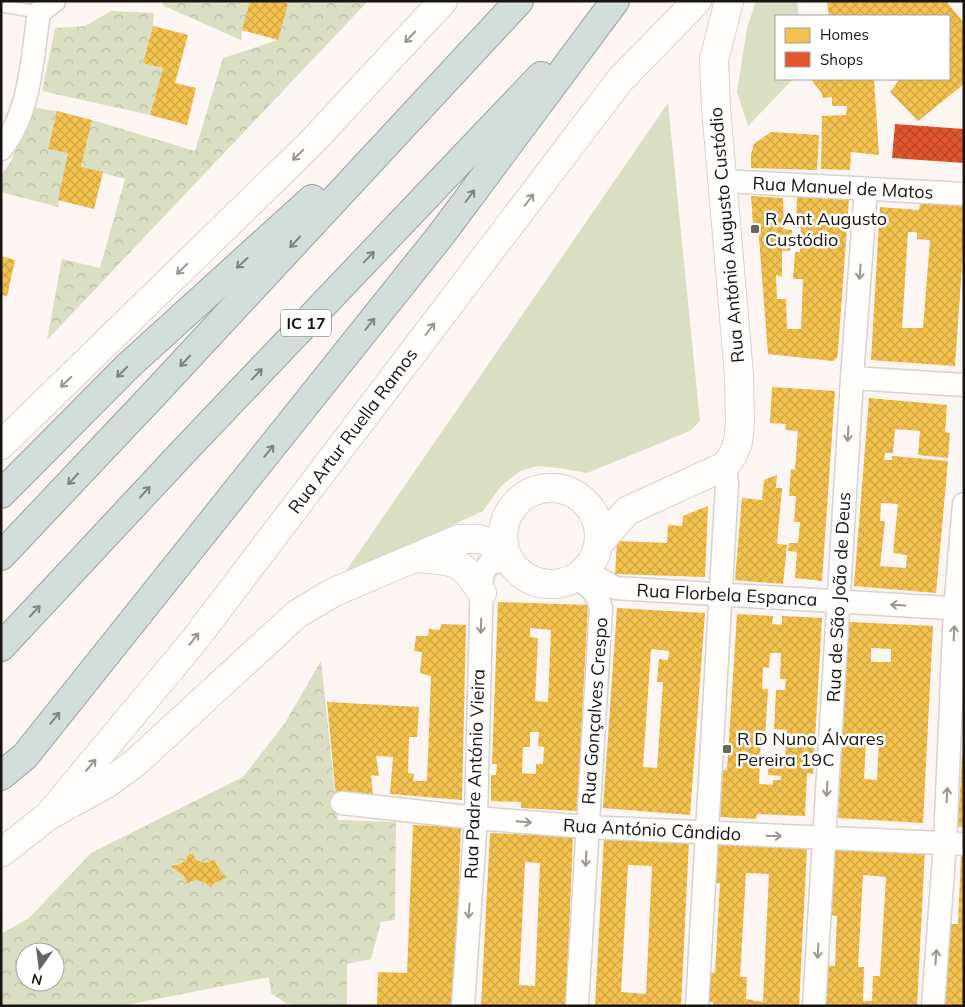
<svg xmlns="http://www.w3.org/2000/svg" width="965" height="1007" viewBox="0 0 965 1007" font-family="Mulish,sans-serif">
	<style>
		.green { fill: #dadec3 }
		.park { fill: url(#park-crowns); fill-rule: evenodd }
		.homes { fill: url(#homes-cross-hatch); fill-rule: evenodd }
		.shops { fill: url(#shops-cross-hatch) }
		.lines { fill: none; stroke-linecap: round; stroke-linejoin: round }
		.service-casing { stroke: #d8d1cf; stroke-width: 14 }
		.minor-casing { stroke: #d8d1cf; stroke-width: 25 }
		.tertiary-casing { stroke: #d8d1cf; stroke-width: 30 }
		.secondary-casing { stroke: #d8d1cf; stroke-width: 30 }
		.trunk-casing { stroke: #97a2a1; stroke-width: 30 }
		.service { stroke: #fffefd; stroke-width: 11 }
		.minor { stroke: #fffefd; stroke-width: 22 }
		.tertiary { stroke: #fffefd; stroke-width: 28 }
		.secondary { stroke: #fffefd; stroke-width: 28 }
		.trunk { stroke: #d2dddc; stroke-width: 28 }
		.oneway { stroke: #989593 }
		.oneway2 { stroke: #7f8381 }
		.poi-dot { fill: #696360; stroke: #fff; stroke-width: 2 }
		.labels { text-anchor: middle; stroke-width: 5; stroke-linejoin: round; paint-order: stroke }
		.shield { fill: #fff; stroke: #5f5a58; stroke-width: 1 }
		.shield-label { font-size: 16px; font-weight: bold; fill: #1a1411 }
		.street-label { font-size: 18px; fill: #1a1411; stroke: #fff }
		.poi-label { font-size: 18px; fill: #1a1411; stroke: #fff; text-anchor: start }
	</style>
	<defs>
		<pattern id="park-crowns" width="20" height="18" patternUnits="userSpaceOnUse" patternTransform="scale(1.25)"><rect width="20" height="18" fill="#dadec3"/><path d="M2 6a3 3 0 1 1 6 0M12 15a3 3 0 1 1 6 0" fill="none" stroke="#babea6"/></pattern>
		<pattern id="homes-cross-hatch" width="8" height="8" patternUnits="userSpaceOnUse" patternTransform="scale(1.25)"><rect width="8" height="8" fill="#f2c14e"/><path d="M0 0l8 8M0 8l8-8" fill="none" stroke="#cfa543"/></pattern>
		<pattern id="shops-cross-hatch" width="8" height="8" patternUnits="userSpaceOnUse" patternTransform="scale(1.25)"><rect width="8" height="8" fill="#e4572e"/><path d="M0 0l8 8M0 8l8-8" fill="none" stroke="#b84726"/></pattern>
	</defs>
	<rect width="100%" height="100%" fill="#fcf5f2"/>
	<!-- green -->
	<path class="green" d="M 756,1 L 797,1 L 799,16 L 776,16 L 776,79 L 793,79 L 748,126 L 737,92 L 747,28 Z
		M 668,103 L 700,421 L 690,431 L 587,473 L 559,468 L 537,466 L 520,471 L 501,486 L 483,511 L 355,570 L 346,571 Z"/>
	<!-- park -->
	<path class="park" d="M 164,1 L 250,1 L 242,30 L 241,40 L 162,5 Z
		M 278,1 L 368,1 L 47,340 L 62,259 L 100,268 L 125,179 L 81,167 L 92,120 L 195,151 L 223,58 L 278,40 Z
		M 111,11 L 154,13 L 153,26 L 143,63 L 163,68 L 150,115 L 42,91 L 55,28 L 85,26 Z
		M 35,108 L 57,111 L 48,149 L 68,153 L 58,207 L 1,192 L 1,175 L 10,163 Z
		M 321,661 L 338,820 L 396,822 L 395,920 L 381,922 L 371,959 L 347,964 L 347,1006 L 308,1006 L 287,1004 L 271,993 L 269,977 L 121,1006 L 1,1006 L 1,934 L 29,918 L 91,853 L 243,777 L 285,723 ZM 25,952 L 55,952 L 55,982 L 25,982 Z"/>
	<!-- homes -->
	<path class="homes" d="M 250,1 L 278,1 L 288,4 L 278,40 L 242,30 Z
		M 827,1 L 946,1 L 964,23 L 964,84 L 918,121 L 890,92 L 899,80 L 898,79 L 949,79 L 949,16 L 829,16 Z
		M 153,26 L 188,35 L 175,83 L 196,88 L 187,125 L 150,115 L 163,68 L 143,63 Z
		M 815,79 L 874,79 L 879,155 L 851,152 L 850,170 L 821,169 L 822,116 L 846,115 L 847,106 L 832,106 L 832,97 L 823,98 L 821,92 L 812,81 Z
		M 57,111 L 92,120 L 81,167 L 103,172 L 94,209 L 58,200 L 68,153 L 48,149 Z
		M 771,132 L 819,135 L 817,170 L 751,168 L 751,154 L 754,144 Z
		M 751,196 L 783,198 L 784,229 L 792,230 L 790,251 L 782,251 L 782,277 L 776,275 L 777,299 L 786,299 L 787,329 L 801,329 L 803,279 L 793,279 L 795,252 L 800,252 L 801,228 L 796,228 L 797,197 L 849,199 L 838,351 L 837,358 L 833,361 L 768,354 L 758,225 L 753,224 Z
		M 920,203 L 964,205 L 964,238 L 955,366 L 871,360 L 880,207 L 919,210 ZM 908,232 L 917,232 L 917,239 L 930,240 L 923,328 L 902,328 Z
		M 1,256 L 15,260 L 7,296 L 1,295 Z
		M 772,387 L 835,391 L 822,581 L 795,578 L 797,552 L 788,551 L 789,543 L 798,543 L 800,522 L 794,522 L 796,496 L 789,496 L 791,469 L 795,470 L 798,431 L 785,430 L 786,424 L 770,423 Z
		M 869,398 L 947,405 L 945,432 L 950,433 L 948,458 L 918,455 L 920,431 L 895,429 L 893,453 L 885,453 L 884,460 L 892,460 L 892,456 L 948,461 L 936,593 L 854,586 ZM 881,503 L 898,504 L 893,553 L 907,555 L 906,568 L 880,566 L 885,521 L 880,521 Z
		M 777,475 L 776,488 L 782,488 L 777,544 L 787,545 L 783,584 L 735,580 L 742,498 L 762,500 L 764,480 Z
		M 708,506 L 705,577 L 615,574 L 617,541 L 667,543 L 668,525 L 682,526 L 683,516 Z
		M 498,602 L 588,605 L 577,811 L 521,808 L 521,802 L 491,801 L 491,775 L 496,775 L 497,764 L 492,764 ZM 530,628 L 551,630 L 548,702 L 535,701 L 538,638 L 530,637 ZM 530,732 L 539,732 L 538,746 L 544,747 L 543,764 L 536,764 L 536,774 L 522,773 L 523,747 L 530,747 Z
		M 617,608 L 705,613 L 690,815 L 603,808 ZM 651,649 L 669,651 L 668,660 L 659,659 L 657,682 L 663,682 L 657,768 L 643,767 Z
		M 737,614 L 773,616 L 772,624 L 782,625 L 782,616 L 822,618 L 813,774 L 807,773 L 805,816 L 757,814 L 756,819 L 720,817 L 723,770 L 727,770 ZM 770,653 L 781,653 L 780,679 L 786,679 L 785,690 L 776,690 L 774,729 L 787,730 L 785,758 L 769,757 L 768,775 L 781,776 L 781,780 L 773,780 L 773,785 L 759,784 L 761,737 L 765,737 L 768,689 L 762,689 L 763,667 L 769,668 Z
		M 849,622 L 933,626 L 923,823 L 838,818 ZM 871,648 L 891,649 L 891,662 L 871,662 ZM 866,742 L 879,742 L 877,780 L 864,779 Z
		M 441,624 L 466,625 L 462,800 L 390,794 L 393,757 L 376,756 L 379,776 L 371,775 L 373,795 L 336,796 L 327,702 L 419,707 L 417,737 L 409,737 L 408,773 L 414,774 L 413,781 L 427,781 L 431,676 L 420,673 L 422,652 L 414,651 L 416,636 L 428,636 L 429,629 L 440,630 Z
		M 962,755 L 964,755 L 964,827 L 958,827 Z
		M 413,825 L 461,827 L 454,1006 L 377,1006 L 378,972 L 407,973 Z
		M 490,833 L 573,836 L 566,1006 L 481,1006 ZM 525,862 L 540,863 L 535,986 L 519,985 Z
		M 604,837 L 689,841 L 681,1006 L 595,1006 ZM 628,865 L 652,866 L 646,994 L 621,992 Z
		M 718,843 L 807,848 L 799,1006 L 713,1006 L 713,1002 L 707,1002 L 709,973 L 715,973 L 720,883 L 716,883 ZM 746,873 L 769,874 L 763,1002 L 746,999 L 747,977 L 740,977 Z
		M 834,845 L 925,849 L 917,1006 L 823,1005 L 825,965 L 835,966 L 837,916 L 831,915 ZM 863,875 L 886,877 L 880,976 L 873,976 L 872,1001 L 863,1001 L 864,967 L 858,967 Z
		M 189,854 L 193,854 L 196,860 L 204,863 L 209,862 L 214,859 L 221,873 L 227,877 L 213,884 L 211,888 L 206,883 L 197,880 L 191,881 L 187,884 L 184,876 L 170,866 L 178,865 L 185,861 Z
		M 961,854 L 964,854 L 964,1006 L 950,1006 L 950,1004 L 945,1004 L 949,924 L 958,924 Z"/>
	<!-- shops -->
	<path class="shops" d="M 895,124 L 964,129 L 964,163 L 892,158 Z"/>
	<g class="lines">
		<!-- service casing -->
		<g class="service-casing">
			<path id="service" d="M 1,6 L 39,12"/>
		</g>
		<!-- minor casing -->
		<g class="minor-casing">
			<path id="minor" d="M 1,149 C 31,112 32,58 39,12 L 54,1
				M 723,181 L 964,194
				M 852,378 L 964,385
				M 588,567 L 598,578 L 615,588 L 964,609
				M 575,577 C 590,586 596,591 601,608 L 577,1006
				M 342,803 L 476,818 L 587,827 L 964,844
				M 463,1006 L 476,818 L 482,574 L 489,564 L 508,558
				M 697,1006 L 727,484 L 725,466
				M 814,1006 L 852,378 L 866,189
				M 933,1006 L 945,843 L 955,608 L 964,504"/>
		</g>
		<!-- tertiary casing -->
		<g class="tertiary-casing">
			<path id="tertiary" d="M503 536a48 48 0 1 1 96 0a48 48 0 1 1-96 0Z
				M 599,543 L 627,511 L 725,466 L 733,455 L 738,442 L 740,423 L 739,375 L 716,108 L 714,60 L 729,1
				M 417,558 C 458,562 459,558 482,593
				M 48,816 L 106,784 L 135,763 L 297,614 L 334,592 L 459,539 L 479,539 L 503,547"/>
		</g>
		<!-- secondary casing -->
		<g class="secondary-casing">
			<path id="secondary" d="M 1,445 L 310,144 L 443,1
				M 1,853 L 48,816 L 192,643 L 620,80 L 697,1"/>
		</g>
		<!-- trunk casing -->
		<g class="trunk-casing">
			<path id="trunk" d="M 1,494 L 128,366 L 312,199
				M 1,556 L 155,393 L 519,1
				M 1,647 L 183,452 L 541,76
				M 1,776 L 25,756 L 444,231 L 615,1"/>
		</g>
		<!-- service -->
		<use href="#service" class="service"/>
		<!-- minor -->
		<use href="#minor" class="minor"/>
		<!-- tertiary -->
		<use href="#tertiary" class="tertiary"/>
		<!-- secondary -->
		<use href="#secondary" class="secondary"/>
		<!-- trunk -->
		<use href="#trunk" class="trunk"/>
	</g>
	<!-- one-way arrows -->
	<defs><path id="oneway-shaft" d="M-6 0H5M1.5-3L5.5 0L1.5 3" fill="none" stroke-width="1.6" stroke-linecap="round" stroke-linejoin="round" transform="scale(1.25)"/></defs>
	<g class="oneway">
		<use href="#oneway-shaft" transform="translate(410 37) rotate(133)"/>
		<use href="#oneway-shaft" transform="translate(298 155) rotate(136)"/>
		<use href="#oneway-shaft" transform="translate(529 200) rotate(-53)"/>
		<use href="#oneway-shaft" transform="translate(182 269) rotate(136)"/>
		<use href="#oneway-shaft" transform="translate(860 272) rotate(94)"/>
		<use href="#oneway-shaft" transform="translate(430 329) rotate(-53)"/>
		<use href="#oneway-shaft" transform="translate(66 382) rotate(136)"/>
		<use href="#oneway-shaft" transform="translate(848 434) rotate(93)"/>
		<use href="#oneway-shaft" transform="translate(898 605) rotate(-177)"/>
		<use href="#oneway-shaft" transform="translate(481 626) rotate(92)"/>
		<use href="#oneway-shaft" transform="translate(954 633) rotate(-87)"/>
		<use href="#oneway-shaft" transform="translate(194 639) rotate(-52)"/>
		<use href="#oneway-shaft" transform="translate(91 765) rotate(-50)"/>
		<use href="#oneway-shaft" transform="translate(827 789) rotate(93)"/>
		<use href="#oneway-shaft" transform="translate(947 795) rotate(-87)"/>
		<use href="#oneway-shaft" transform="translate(524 822) rotate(5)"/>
		<use href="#oneway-shaft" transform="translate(774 836) rotate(2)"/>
		<use href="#oneway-shaft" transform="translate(586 859) rotate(93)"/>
		<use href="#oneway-shaft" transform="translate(469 911) rotate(94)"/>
		<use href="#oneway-shaft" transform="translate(818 951) rotate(93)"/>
		<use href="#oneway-shaft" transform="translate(936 957) rotate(-86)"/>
	</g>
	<g class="oneway2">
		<use href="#oneway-shaft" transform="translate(470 196) rotate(-53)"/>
		<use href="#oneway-shaft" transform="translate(295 242) rotate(133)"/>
		<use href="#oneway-shaft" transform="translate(369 257) rotate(-46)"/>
		<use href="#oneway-shaft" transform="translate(242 263) rotate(138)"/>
		<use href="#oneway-shaft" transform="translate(370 324) rotate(-51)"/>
		<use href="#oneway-shaft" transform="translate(185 361) rotate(133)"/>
		<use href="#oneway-shaft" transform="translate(122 372) rotate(135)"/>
		<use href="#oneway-shaft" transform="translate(257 374) rotate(-46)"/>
		<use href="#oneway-shaft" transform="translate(269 451) rotate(-51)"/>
		<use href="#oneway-shaft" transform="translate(73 479) rotate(133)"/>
		<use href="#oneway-shaft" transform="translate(145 492) rotate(-47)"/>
		<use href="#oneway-shaft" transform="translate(35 611) rotate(-47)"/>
		<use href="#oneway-shaft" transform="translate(55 718) rotate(-51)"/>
	</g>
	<!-- markers -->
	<g class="poi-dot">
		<rect x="750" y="224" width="10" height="10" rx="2.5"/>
		<rect x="722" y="744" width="10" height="10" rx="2.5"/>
	</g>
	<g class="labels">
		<!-- shield labels -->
		<rect class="shield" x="281" y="309.5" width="50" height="27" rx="4"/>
		<g class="shield-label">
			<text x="306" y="329">IC 17</text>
		</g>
		<!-- street labels -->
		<g class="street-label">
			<text transform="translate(843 188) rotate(3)" y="6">Rua Manuel de Matos</text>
			<text transform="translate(727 235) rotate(-95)" y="6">Rua António Augusto Custódio</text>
			<text transform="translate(353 431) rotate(-53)" y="6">Rua Artur Ruella Ramos</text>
			<text transform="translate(727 595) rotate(3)" y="6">Rua Florbela Espanca</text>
			<text transform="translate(839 597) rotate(-87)" y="6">Rua de São João de Deus</text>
			<text transform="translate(595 711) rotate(-86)" y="6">Rua Gonçalves Crespo</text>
			<text transform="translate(475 774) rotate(-88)" y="6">Rua Padre António Vieira</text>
			<text transform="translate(652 830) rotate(3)" y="6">Rua António Cândido</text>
		</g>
		<!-- poi labels -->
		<g class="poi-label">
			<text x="765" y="225">R Ant Augusto<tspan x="765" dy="21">Custódio</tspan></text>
			<text x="737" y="745">R D Nuno Álvares<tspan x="737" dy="21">Pereira 19C</tspan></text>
		</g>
	</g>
	<!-- border -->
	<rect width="965" height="1007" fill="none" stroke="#1a1411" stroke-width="5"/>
	<!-- legend -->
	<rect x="775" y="15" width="175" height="65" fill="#ffffff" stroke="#a3a1a0"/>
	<rect x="785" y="28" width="25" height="15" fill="#f2c14e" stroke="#a3a1a0"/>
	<text x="820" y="40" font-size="15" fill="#1a1411">Homes</text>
	<rect x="785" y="52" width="25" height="15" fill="#e4572e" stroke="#a3a1a0"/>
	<text x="820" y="65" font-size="15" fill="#1a1411">Shops</text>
	<!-- north arrow -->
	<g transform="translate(40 967) rotate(194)"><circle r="24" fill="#ffffff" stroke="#a3a1a0"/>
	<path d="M0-4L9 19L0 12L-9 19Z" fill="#696360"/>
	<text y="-8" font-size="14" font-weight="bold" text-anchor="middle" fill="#1a1411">N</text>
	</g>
</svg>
